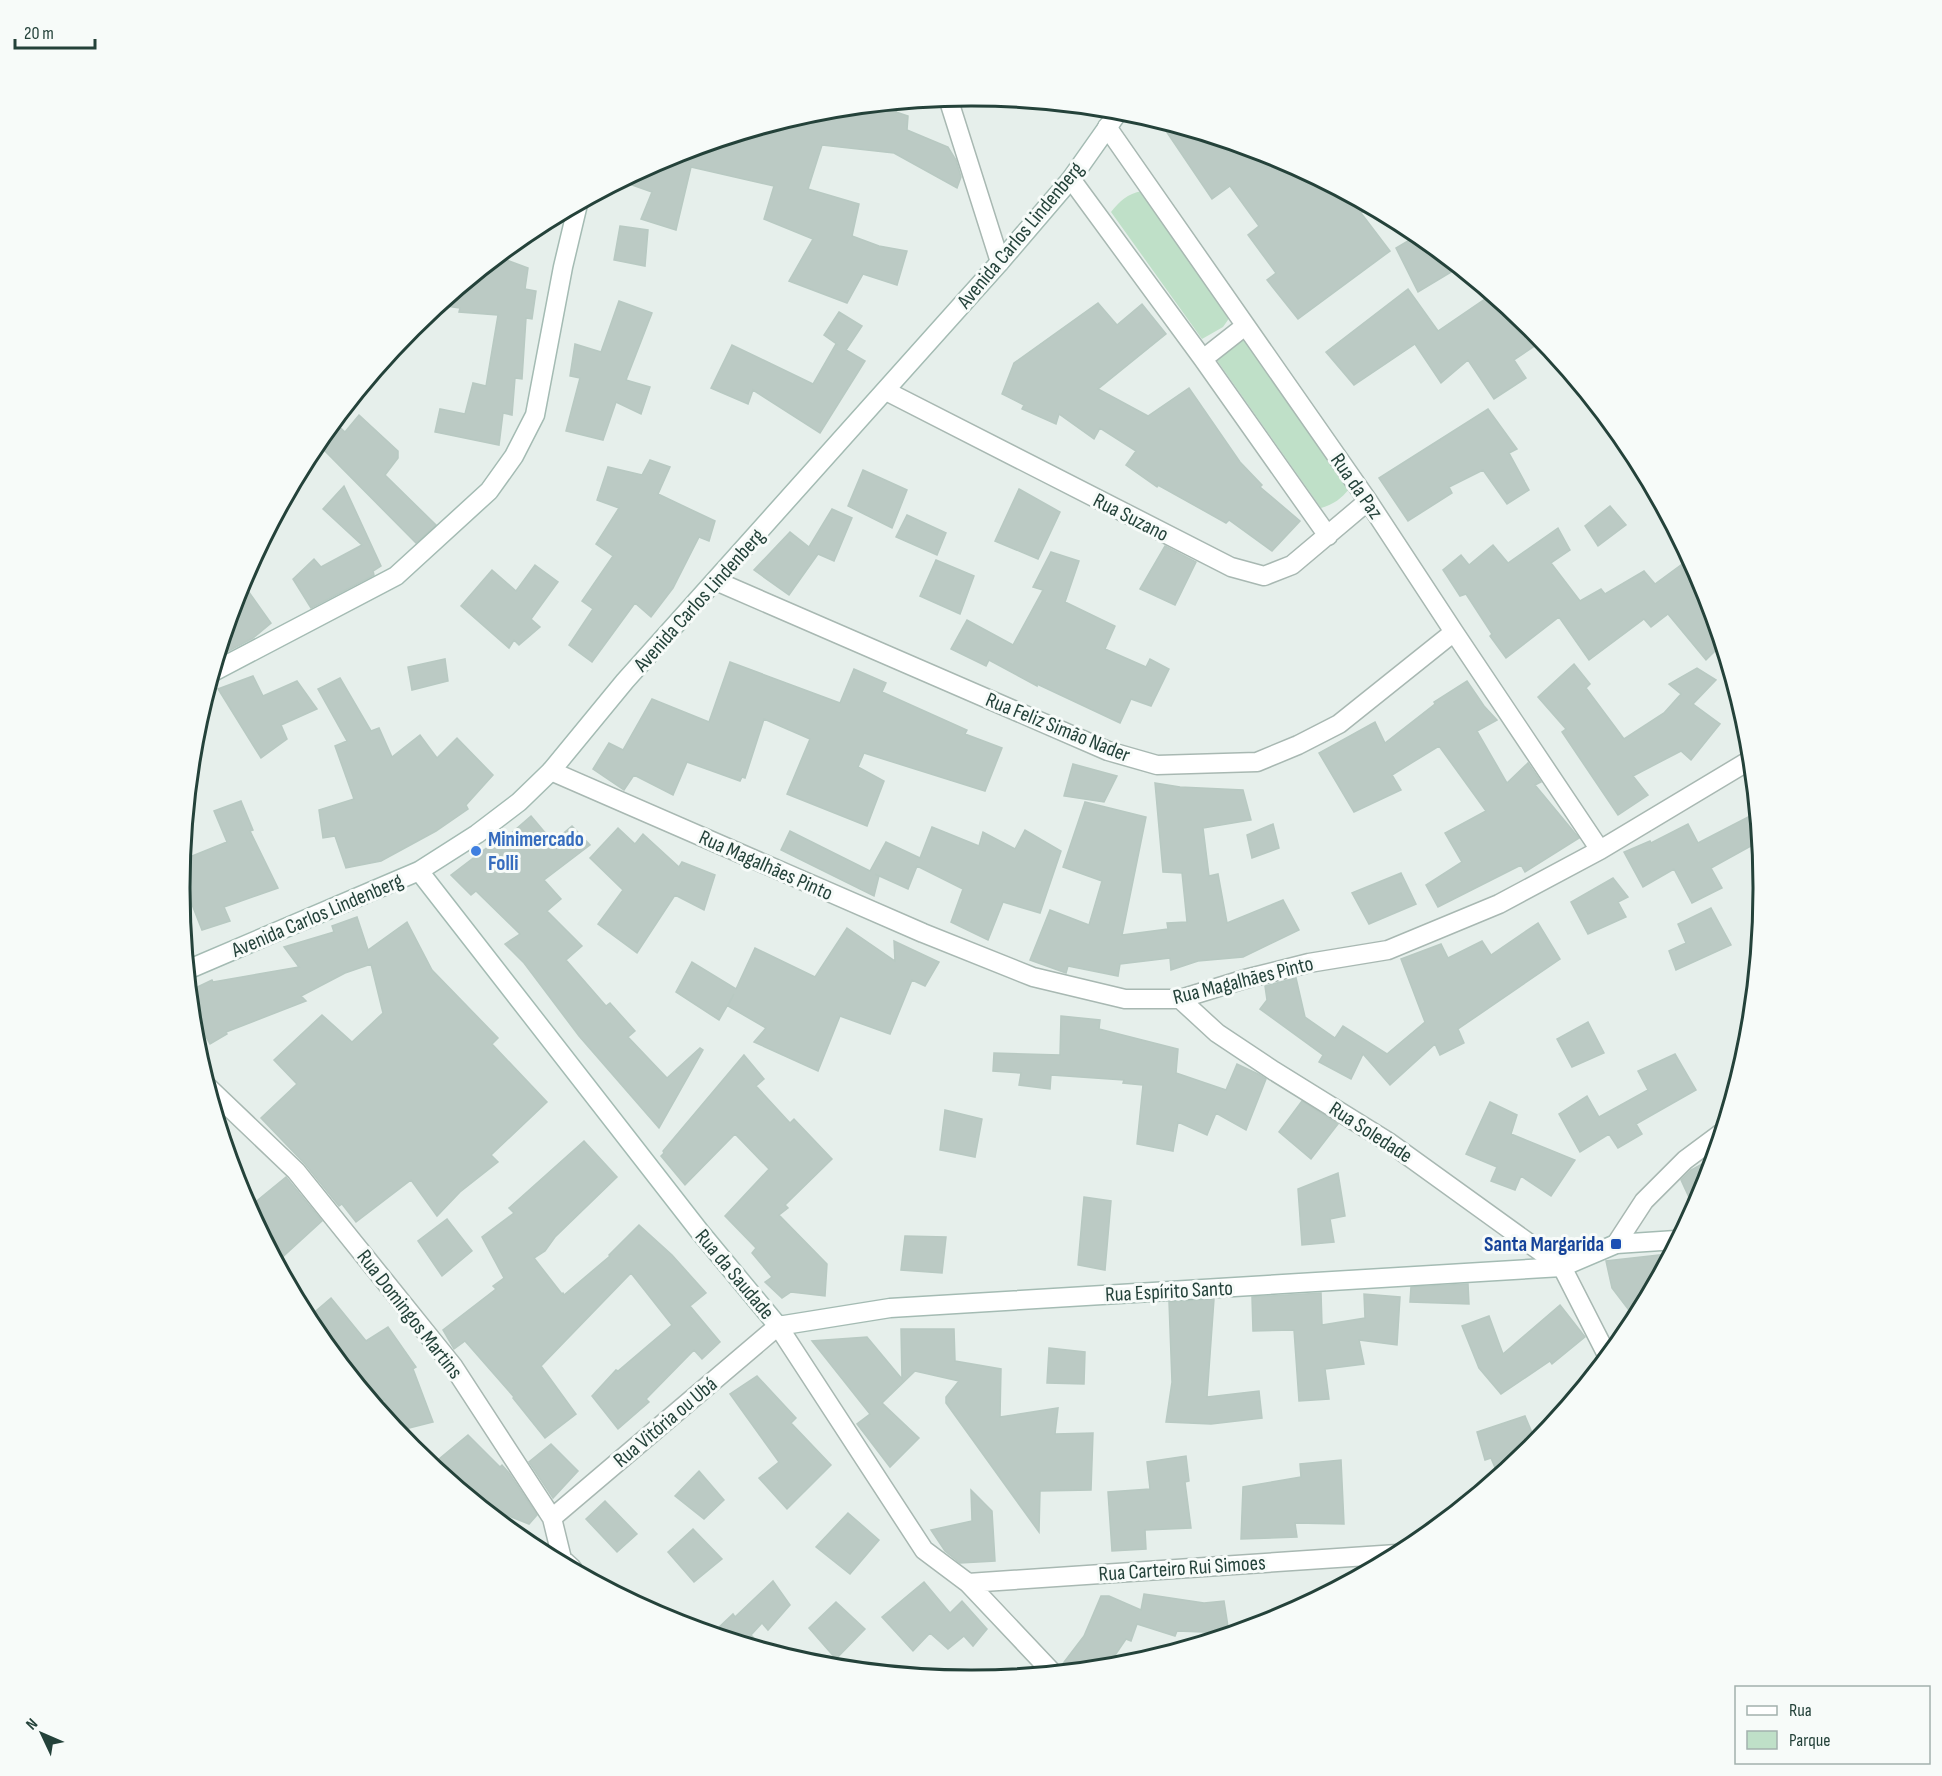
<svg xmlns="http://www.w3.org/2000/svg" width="1942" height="1776" viewBox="0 0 1942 1776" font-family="'Sofia Sans Condensed',sans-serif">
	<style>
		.green { fill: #bfe0c8 }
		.building { fill: #bbcac4; stroke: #b8c9c2; stroke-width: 1.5 }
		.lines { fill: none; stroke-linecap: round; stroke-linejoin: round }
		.street-casing { stroke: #a8b8b2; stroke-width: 21 }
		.secondary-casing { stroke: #a4bbb3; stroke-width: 21 }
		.street { stroke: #fff; stroke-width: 18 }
		.secondary { stroke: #fff; stroke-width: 18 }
		.shop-dot { fill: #3f7fe0; stroke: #f7fbf9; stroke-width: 2 }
		.transit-dot { fill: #1a4fb4; stroke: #f7fbf9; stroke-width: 2 }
		.labels { text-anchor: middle; stroke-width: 6; stroke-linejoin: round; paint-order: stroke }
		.street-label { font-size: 21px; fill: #24423a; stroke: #f7fbf9 }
		.shop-label { font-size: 21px; font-weight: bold; fill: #366cbe; stroke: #f7fbf9; text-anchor: start }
		.transit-label { font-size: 21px; font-weight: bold; fill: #164399; stroke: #f7fbf9; text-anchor: end }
		.rim { fill: none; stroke: #24423a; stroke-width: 3 }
	</style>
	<rect width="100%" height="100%" fill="#e6efeb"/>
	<!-- green -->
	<path class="green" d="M 1142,191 L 1230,317 L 1223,327 L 1202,339 L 1111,212 C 1120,201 1127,194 1142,191 Z
		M 1244,339 L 1350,488 C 1341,499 1334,504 1321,508 L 1216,359 L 1233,341 Z"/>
	<!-- building -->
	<path class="building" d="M 898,103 L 896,112 L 908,116 L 907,130 L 948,147 L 956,160 L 961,177 L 957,188 L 894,153 L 822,145 L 808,189 L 859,204 L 852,236 L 879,246 L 907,251 L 897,285 L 863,274 L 847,303 L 789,281 L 813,239 L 764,219 L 774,186 L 691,167 L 676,230 L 641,219 L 652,192 L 621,181 L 668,156 L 817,111 Z
		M 1160,122 L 1274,156 L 1370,208 L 1361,213 L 1390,251 L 1298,319 L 1267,280 L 1276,273 L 1248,235 L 1259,226 L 1230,186 L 1212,199 Z
		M 620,226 L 648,230 L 645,266 L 614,260 Z
		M 1418,235 L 1458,268 L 1418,292 L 1396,248 Z
		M 498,257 L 528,268 L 525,289 L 536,291 L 532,319 L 526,318 L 522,379 L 515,378 L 512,415 L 503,413 L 499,445 L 435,432 L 440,409 L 465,414 L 473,383 L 486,386 L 498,315 L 459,312 L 460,308 L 439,305 Z
		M 1408,289 L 1438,331 L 1491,295 L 1531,328 L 1542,341 L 1514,360 L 1526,378 L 1494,399 L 1468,360 L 1441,383 L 1415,344 L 1354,385 L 1326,352 Z
		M 619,301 L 652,313 L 626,380 L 650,387 L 641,414 L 616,402 L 603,440 L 566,431 L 580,378 L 570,376 L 575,344 L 601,352 Z
		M 1098,303 L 1117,325 L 1142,304 L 1166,334 L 1098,389 L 1148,416 L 1189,388 L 1240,462 L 1262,485 L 1260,487 L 1300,521 L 1272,551 L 1229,520 L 1226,523 L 1158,485 L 1157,487 L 1126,465 L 1136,451 L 1100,428 L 1094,439 L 1059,414 L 1056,424 L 1022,409 L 1024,405 L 1002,394 L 1014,363 Z
		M 839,312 L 862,326 L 846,350 L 865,361 L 820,433 L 753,390 L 748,404 L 711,388 L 732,345 L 813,384 L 836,344 L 838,345 L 824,335 Z
		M 1488,409 L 1517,449 L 1509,453 L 1529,490 L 1507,504 L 1483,470 L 1449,487 L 1452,493 L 1408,521 L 1379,478 Z
		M 359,415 L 398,451 L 398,458 L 385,475 L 436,525 L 416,543 L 317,443 L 334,422 L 345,432 Z
		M 650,460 L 670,467 L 658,494 L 715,521 L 709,541 L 699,537 L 673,588 L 651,617 L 635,603 L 592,662 L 569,645 L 593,609 L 582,601 L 613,556 L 596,544 L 619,508 L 597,500 L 608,467 L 642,475 Z
		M 863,470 L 907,490 L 892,528 L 848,506 Z
		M 344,486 L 381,566 L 373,571 L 374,575 L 311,608 L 293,579 L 314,559 L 321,567 L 362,545 L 323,509 Z
		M 1019,489 L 1060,512 L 1038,559 L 995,541 Z
		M 1610,506 L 1626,525 L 1598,546 L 1585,526 Z
		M 832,509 L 852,518 L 834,561 L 818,554 L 789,595 L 754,570 L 790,532 L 809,547 Z
		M 907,515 L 946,533 L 937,555 L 896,537 Z
		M 1558,528 L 1570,550 L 1551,563 L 1580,601 L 1601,589 L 1605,594 L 1644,571 L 1655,584 L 1689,559 L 1703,585 L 1721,645 L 1706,660 L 1668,614 L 1651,627 L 1644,619 L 1589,660 L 1559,617 L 1506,658 L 1490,636 L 1492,634 L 1466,594 L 1460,596 L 1443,570 L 1461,555 L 1469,565 L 1493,545 L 1508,563 Z
		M 1165,546 L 1196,562 L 1175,605 L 1140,589 Z
		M 1051,552 L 1079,561 L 1065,602 L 1115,626 L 1105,649 L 1146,667 L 1150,659 L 1169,669 L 1151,706 L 1131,699 L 1120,723 L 1037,684 L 1037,686 L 989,660 L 986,666 L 951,649 L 967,620 L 1013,645 L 1043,590 L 1033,587 Z
		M 936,560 L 974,576 L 960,614 L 920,596 Z
		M 535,565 L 558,582 L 531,619 L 540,627 L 519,645 L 514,640 L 509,648 L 461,606 L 492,570 L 516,591 Z
		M 241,581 L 271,623 L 253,638 L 217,657 Z
		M 445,659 L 448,681 L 412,690 L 408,667 Z
		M 730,662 L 840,703 L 854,669 L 886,683 L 882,692 L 967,730 L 965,734 L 1002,748 L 985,791 L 864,753 L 858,767 L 884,781 L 867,826 L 787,794 L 810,739 L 764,719 L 745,778 L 742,777 L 740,781 L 687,762 L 673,795 L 634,775 L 624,790 L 593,769 L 609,743 L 623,750 L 652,699 L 709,722 Z
		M 1574,664 L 1590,684 L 1586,688 L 1624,739 L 1664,713 L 1681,694 L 1669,684 L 1697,668 L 1716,680 L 1693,704 L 1720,724 L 1691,760 L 1681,751 L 1633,776 L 1648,795 L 1618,815 L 1562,732 L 1566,729 L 1538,697 Z
		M 253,676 L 263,696 L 297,681 L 317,709 L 281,725 L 287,739 L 261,758 L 218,689 Z
		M 340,678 L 371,731 L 379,728 L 392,757 L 420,735 L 437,758 L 457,738 L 493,775 L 466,805 L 468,809 L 436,831 L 381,861 L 346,868 L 335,836 L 323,838 L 319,810 L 354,799 L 335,746 L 347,741 L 318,689 Z
		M 1467,681 L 1484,706 L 1497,720 L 1477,731 L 1507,783 L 1528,763 L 1541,782 L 1535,785 L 1579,838 L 1525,872 L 1521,865 L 1438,907 L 1426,885 L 1462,862 L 1445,833 L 1486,811 L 1439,746 L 1392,775 L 1401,790 L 1354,812 L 1319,753 L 1375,722 L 1385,743 L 1435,704 L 1434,702 Z
		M 1073,764 L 1117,776 L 1104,802 L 1064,796 Z
		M 1155,783 L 1180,787 L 1243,790 L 1251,820 L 1203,828 L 1209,876 L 1218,874 L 1227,923 L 1283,900 L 1299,930 L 1243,957 L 1198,961 L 1171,970 L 1170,958 L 1120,964 L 1118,976 L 1068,966 L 1066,973 L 1030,960 L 1050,910 L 1089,925 L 1102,881 L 1063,867 L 1085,802 L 1146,817 L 1122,935 L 1168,929 L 1167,923 L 1187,922 L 1182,873 L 1163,872 Z
		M 241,801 L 253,830 L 250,831 L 278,888 L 224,907 L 230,921 L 202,930 L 180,874 L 182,860 L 227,842 L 214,811 Z
		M 1756,813 L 1758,842 L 1711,868 L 1722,888 L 1692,903 L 1674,869 L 1643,887 L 1624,852 L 1650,841 L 1651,843 L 1688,824 L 1698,843 Z
		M 531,816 L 553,842 L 572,826 L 590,845 L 544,880 L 561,899 L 547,911 L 582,946 L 566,960 L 606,1006 L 610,1003 L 635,1031 L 628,1037 L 667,1078 L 700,1048 L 703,1050 L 659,1128 L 579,1036 L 524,963 L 505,944 L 520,934 L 476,891 L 471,895 L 451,875 L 505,834 L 508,836 Z
		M 1273,824 L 1279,848 L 1252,858 L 1247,835 Z
		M 932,827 L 979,846 L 983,832 L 1015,849 L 1025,830 L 1061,851 L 1040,913 L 1003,902 L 988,940 L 951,922 L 963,889 L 917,866 L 908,889 L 875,874 L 879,876 L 874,896 L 781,850 L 790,831 L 870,871 L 886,842 L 920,858 Z
		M 618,828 L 635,844 L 643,834 L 679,867 L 682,862 L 715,875 L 704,910 L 675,895 L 637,953 L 598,924 L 623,890 L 590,858 Z
		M 1401,873 L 1416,904 L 1369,924 L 1352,893 Z
		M 1613,878 L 1628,897 L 1618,902 L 1626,917 L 1588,934 L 1571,902 Z
		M 1711,908 L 1731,945 L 1676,970 L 1669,951 L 1686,943 L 1678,924 Z
		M 357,917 L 368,950 L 407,922 L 432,970 L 498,1038 L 492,1044 L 547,1102 L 491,1155 L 498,1162 L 460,1192 L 437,1216 L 411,1180 L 356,1222 L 342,1204 L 339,1206 L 305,1164 L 261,1118 L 297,1084 L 274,1060 L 322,1015 L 352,1042 L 383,1013 L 371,964 L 345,973 L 301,996 L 306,1001 L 226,1032 L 227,1034 L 210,1044 L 191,1010 L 189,991 L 212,980 L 213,982 L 299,967 L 284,947 L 334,932 L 332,926 Z
		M 1538,923 L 1560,959 L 1458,1029 L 1464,1043 L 1440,1055 L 1435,1044 L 1390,1085 L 1363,1054 L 1351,1079 L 1319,1062 L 1323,1055 L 1260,1009 L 1267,1000 L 1265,986 L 1296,978 L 1305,1017 L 1335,1038 L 1343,1026 L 1387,1054 L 1425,1022 L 1401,959 L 1441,944 L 1448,958 L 1482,941 L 1491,955 Z
		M 847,928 L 895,961 L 894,941 L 939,962 L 925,986 L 912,980 L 890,1034 L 840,1016 L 818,1071 L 754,1042 L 766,1028 L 728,1006 L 734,994 L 719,1020 L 676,992 L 692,962 L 736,989 L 755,948 L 815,977 Z
		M 1061,1016 L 1100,1020 L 1099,1029 L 1178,1049 L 1176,1073 L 1226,1090 L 1237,1064 L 1258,1074 L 1266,1079 L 1246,1130 L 1216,1113 L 1207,1135 L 1178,1122 L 1173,1151 L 1137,1144 L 1143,1085 L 1123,1083 L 1124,1080 L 1051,1075 L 1050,1089 L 1019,1085 L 1021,1073 L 993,1071 L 994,1053 L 1060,1055 Z
		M 1588,1022 L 1604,1053 L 1572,1067 L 1557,1039 Z
		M 1675,1054 L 1696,1090 L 1636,1124 L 1642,1134 L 1618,1148 L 1609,1134 L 1580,1152 L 1559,1114 L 1587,1096 L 1599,1117 L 1648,1090 L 1638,1071 Z
		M 744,1055 L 764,1079 L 756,1086 L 790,1123 L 794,1119 L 832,1159 L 785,1205 L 788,1208 L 779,1215 L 827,1264 L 825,1296 L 791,1292 L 782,1298 L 765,1282 L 772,1277 L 752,1253 L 756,1248 L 725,1216 L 769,1169 L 735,1134 L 685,1185 L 661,1156 L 664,1153 L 663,1151 Z
		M 1302,1101 L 1338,1124 L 1311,1159 L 1279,1132 Z
		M 1490,1102 L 1517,1115 L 1511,1134 L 1575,1160 L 1551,1196 L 1521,1176 L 1515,1190 L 1491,1181 L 1497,1167 L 1466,1154 Z
		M 945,1110 L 982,1119 L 975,1157 L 940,1150 Z
		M 584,1141 L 617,1177 L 555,1237 L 545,1251 L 534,1258 L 562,1294 L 563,1293 L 564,1295 L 610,1256 L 609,1255 L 639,1225 L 672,1255 L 706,1293 L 690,1306 L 720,1342 L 702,1359 L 694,1350 L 646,1399 L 649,1402 L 618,1429 L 592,1396 L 616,1370 L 618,1371 L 672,1325 L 631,1273 L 541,1366 L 576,1414 L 545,1438 L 513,1398 L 514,1397 L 465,1341 L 454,1349 L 443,1330 L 496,1289 L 493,1286 L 504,1278 L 482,1237 L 514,1213 L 509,1208 Z
		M 1713,1158 L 1703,1191 L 1694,1208 L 1681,1180 L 1691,1170 Z
		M 1338,1173 L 1345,1216 L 1330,1219 L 1334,1242 L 1302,1245 L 1298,1189 Z
		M 286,1177 L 322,1221 L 277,1262 L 248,1208 Z
		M 1084,1197 L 1111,1201 L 1105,1270 L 1078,1265 Z
		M 447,1219 L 472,1251 L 442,1276 L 418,1241 Z
		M 905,1236 L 946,1237 L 942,1273 L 901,1270 Z
		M 1669,1254 L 1646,1296 L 1635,1318 L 1612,1288 L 1606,1261 Z
		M 1468,1284 L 1469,1304 L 1410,1302 L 1411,1287 Z
		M 1321,1293 L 1322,1325 L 1365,1318 L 1364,1294 L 1400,1297 L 1397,1345 L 1359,1340 L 1364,1364 L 1325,1369 L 1329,1399 L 1299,1401 L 1294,1330 L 1253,1331 L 1252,1297 Z
		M 331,1298 L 366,1341 L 388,1327 L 416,1367 L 413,1369 L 433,1422 L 397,1431 L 384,1399 L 376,1406 L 349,1372 L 352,1370 L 310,1316 Z
		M 1214,1299 L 1207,1397 L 1259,1391 L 1262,1418 L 1211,1424 L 1166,1422 L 1172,1382 L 1169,1302 Z
		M 1560,1305 L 1585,1337 L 1552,1364 L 1550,1361 L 1501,1394 L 1479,1368 L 1462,1326 L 1489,1316 L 1503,1354 Z
		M 901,1329 L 954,1329 L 955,1361 L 1001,1369 L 1000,1417 L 1058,1408 L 1055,1434 L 1093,1433 L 1091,1490 L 1040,1491 L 1039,1532 L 946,1403 L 946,1397 L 959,1381 L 915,1371 L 882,1403 L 919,1438 L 890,1467 L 857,1424 L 870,1414 L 812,1341 L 867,1337 L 902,1379 Z
		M 1049,1348 L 1085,1352 L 1084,1384 L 1047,1383 Z
		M 757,1376 L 796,1418 L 791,1423 L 831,1465 L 787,1509 L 759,1478 L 779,1462 L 730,1394 Z
		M 1525,1416 L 1536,1442 L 1498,1475 L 1491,1458 L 1485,1460 L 1477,1432 Z
		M 468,1435 L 500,1467 L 502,1465 L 509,1473 L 537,1515 L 529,1524 L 479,1504 L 473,1499 L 477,1495 L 439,1459 Z
		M 551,1444 L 578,1471 L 553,1498 L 529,1462 Z
		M 1186,1456 L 1189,1481 L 1185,1482 L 1191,1528 L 1145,1530 L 1146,1549 L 1112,1551 L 1108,1492 L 1150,1489 L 1147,1462 Z
		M 1341,1460 L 1344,1524 L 1295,1523 L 1297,1537 L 1241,1539 L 1243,1487 L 1301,1477 L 1300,1464 Z
		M 699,1471 L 724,1500 L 704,1519 L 675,1496 Z
		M 971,1490 L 992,1511 L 995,1561 L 960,1563 L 945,1551 L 931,1530 L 972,1521 Z
		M 605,1501 L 637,1534 L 617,1552 L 586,1519 Z
		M 848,1513 L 879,1540 L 850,1574 L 816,1547 Z
		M 693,1529 L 722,1559 L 694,1582 L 668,1552 Z
		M 773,1581 L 790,1605 L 768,1630 L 762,1623 L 751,1635 L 763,1648 L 713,1633 L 733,1614 L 735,1617 Z
		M 924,1582 L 950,1613 L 962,1601 L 987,1629 L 973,1646 L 964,1636 L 948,1649 L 930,1633 L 913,1651 L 882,1617 Z
		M 1144,1594 L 1204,1603 L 1224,1601 L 1229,1633 L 1177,1631 L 1175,1636 L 1137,1624 L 1131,1641 L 1126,1639 L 1107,1667 L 1063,1671 L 1061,1666 L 1084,1636 L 1101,1596 L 1109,1596 L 1141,1610 Z
		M 836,1602 L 865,1629 L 836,1659 L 809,1628 Z"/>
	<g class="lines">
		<!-- street casing -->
		<g class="street-casing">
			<path id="street" d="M 948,98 L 1000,262
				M 1107,127 L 1368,501 L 1454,632 L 1600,850
				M 1071,179 L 1203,359 L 1328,536
				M 1203,359 L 1245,326
				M 886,391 L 1231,567 L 1264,576 L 1292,565 L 1368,501
				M 716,581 L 1108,751 L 1157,765 L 1257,762 L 1298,745 L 1339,724 L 1454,632
				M 551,771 L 923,933 L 1033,977 L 1125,999 L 1180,999 L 1245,979 L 1309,963 L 1388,950 L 1499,904 L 1600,850 L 1750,760
				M 1180,999 L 1217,1033 L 1274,1071 L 1390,1143 L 1562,1267 L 1607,1355
				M 208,1087 L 296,1171 L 453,1366 L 552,1518 L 562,1559 L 572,1568
				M 1616,1244 L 1644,1201 L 1685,1160 L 1720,1134
				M 552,1518 L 778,1326 L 924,1550 L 968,1583 L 1052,1672
				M 968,1583 L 1397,1554"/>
		</g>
		<!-- secondary casing -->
		<g class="secondary-casing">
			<path id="secondary" d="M 213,672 L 396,576 L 489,491 L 514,456 L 535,415 L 563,267 L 578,204
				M 419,871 L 700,1232 L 778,1326 L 890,1308 L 1562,1267 L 1616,1244 L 1676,1240
				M 187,970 L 419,871 L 477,834 L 519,802 L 551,771 L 625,681 L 1000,262 L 1071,179 L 1119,111"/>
		</g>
		<!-- street -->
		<use href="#street" class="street"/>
		<!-- secondary -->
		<use href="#secondary" class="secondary"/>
	</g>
	<!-- markers -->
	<circle class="shop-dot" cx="476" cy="851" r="6"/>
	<rect class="transit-dot" x="1610" y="1238" width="12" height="12" rx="3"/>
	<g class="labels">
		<!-- street labels -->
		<g class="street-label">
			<text transform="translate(1020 235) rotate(-50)" y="7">Avenida Carlos Lindenberg</text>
			<text transform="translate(1357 486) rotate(55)" y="7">Rua da Paz</text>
			<text transform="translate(1131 517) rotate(27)" y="7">Rua Suzano</text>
			<text transform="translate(699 600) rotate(-48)" y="7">Avenida Carlos Lindenberg</text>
			<text transform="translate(1058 727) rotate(22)" y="7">Rua Feliz Simão Nader</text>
			<text transform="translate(766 865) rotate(24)" y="7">Rua Magalhães Pinto</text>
			<text transform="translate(317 915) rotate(-23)" y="7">Avenida Carlos Lindenberg</text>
			<text transform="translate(1243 980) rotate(-14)" y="7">Rua Magalhães Pinto</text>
			<text transform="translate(1371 1132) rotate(33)" y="7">Rua Soledade</text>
			<text transform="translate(735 1274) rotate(50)" y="7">Rua da Saudade</text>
			<text transform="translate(1169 1291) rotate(-3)" y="7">Rua Espírito Santo</text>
			<text transform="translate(410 1314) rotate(52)" y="7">Rua Domingos Martins</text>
			<text transform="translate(665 1422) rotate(-40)" y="7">Rua Vitória ou Ubá</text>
			<text transform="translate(1182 1568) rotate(-4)" y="7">Rua Carteiro Rui Simoes</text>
		</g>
		<!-- shop labels -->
		<g class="shop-label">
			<text x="488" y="846">Minimercado<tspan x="488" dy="24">Folli</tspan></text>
		</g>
		<!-- transit labels -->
		<g class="transit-label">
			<text x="1604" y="1251">Santa Margarida</text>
		</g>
	</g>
	<!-- crop -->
	<path d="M0 0H1942V1776H0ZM971 106H972A781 781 0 0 1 1753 887V889A781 781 0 0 1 972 1670H971A781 781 0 0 1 190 889V887A781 781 0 0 1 971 106Z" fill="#f7fbf9" fill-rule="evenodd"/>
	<path class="rim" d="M971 106H972A781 781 0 0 1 1753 887V889A781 781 0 0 1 972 1670H971A781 781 0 0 1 190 889V887A781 781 0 0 1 971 106Z"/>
	<!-- legend -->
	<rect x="1735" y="1686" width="195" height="78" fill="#f7fbf9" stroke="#a3b1ad" stroke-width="1.5"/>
	<rect x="1747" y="1706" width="30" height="9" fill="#ffffff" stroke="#a3b1ad" stroke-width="1.5"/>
	<text x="1789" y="1716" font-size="18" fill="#24423a">Rua</text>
	<rect x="1747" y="1731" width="30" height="18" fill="#bfe0c8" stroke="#a3b1ad" stroke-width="1.5"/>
	<text x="1789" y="1746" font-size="18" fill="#24423a">Parque</text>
	<!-- north arrow -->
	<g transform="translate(42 1734) rotate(314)" stroke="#f7fbf9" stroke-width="4.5" paint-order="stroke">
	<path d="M0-4.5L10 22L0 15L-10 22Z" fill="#24423a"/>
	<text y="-9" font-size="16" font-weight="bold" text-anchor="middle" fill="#24423a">N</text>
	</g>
	<!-- scale -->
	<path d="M15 39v9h80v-9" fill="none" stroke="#24423a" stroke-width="3"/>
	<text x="24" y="39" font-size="18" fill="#24423a" stroke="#f7fbf9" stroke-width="4.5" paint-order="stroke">20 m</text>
</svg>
